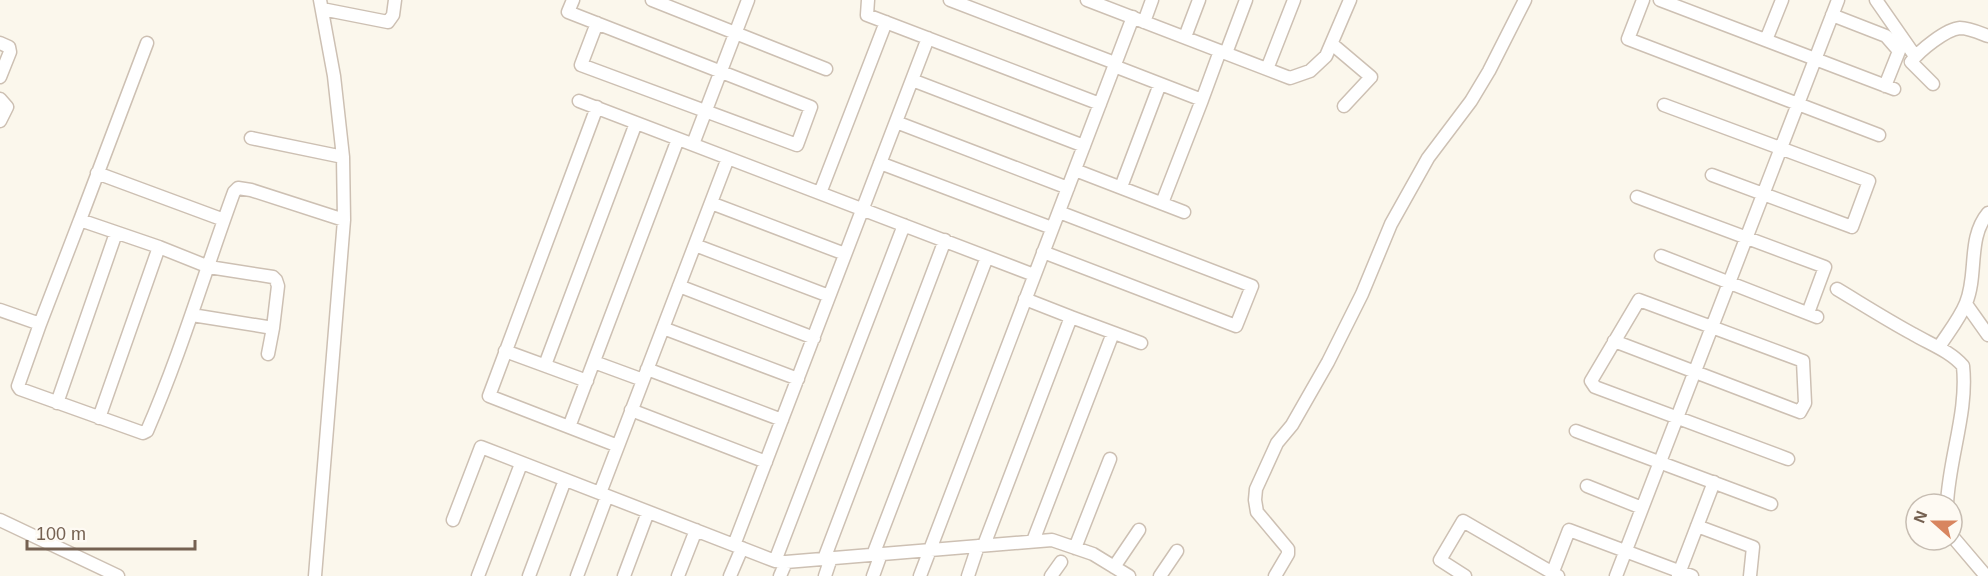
<svg xmlns="http://www.w3.org/2000/svg" width="1988" height="576" viewBox="0 0 1988 576" font-family="Helvetica,sans-serif">
	<style>
		.lines { fill: none; stroke-linecap: round; stroke-linejoin: round }
		.minor-casing { stroke: #cdc0b3; stroke-width: 15 }
		.minor { stroke: #fff; stroke-width: 12 }
	</style>
	<rect width="100%" height="100%" fill="#fbf7ec"/>
	<g class="lines">
		<!-- minor casing -->
		<g class="minor-casing">
			<path id="minor" d="M 573,0 L 568,12 L 811,107 L 797,145 L 581,65 L 597,23
				M 652,0 L 826,69
				M 868,0 L 867,15 L 1100,104
				M 950,0 L 1115,63
				M 1087,0 L 1290,78 L 1310,71 L 1326,56 L 1350,0
				M 1643,0 L 1628,39 L 1879,135
				M 1660,0 L 1894,89
				M 1876,0 L 1915,56
				M 322,9 L 388,22 L 393,15 L 395,0
				M 1832,15 L 1886,36 L 1899,51 L 1885,86
				M 1144,22 L 1152,0
				M 1185,37 L 1199,0
				M 1766,40 L 1782,0
				M 0,43 L 9,47 L 10,52 L 0,77
				M 1332,44 L 1371,77 L 1344,106
				M 1226,53 L 1246,0
				M 1114,66 L 1202,100 L 1220,51
				M 1267,69 L 1294,0
				M 912,80 L 1084,146
				M 1933,84 L 1911,62 C 1919,51 1946,29 1960,28 C 1969,28 1980,33 1988,36
				M 0,99 L 7,107 L 0,121
				M 579,101 L 1034,275
				M 1664,105 L 1869,181 L 1852,227 L 1712,175
				M 597,107 L 489,396 L 618,446
				M 896,122 L 1068,188
				M 251,138 L 343,157
				M 693,144 L 748,0
				M 880,163 L 1052,228
				M 1075,170 L 1184,212
				M 97,173 L 224,220
				M 1121,187 L 1160,84
				M 820,193 L 886,22
				M 1637,197 L 1825,267 L 1808,313
				M 711,203 L 845,254
				M 1162,203 L 1202,100
				M 80,220 L 147,43
				M 695,245 L 829,296
				M 1043,252 L 1236,326 L 1252,286 L 1059,212
				M 1661,256 L 1817,317
				M 679,286 L 814,338
				M 1837,289 C 1862,304 1887,320 1913,334 C 1930,344 1950,351 1963,366 C 1968,412 1949,458 1947,504
				M 1966,304 L 1988,335
				M 0,310 L 40,324
				M 192,315 L 273,328 L 268,354
				M 1071,317 L 1141,343
				M 273,328 L 278,286 L 276,280 L 273,277 L 209,267 L 159,247 L 80,220 L 40,324 L 18,386 L 20,389 L 143,433 L 147,431 C 181,353 205,271 234,192 L 238,188 L 251,190 L 344,220
				M 663,328 L 798,379
				M 1614,341 L 1800,412 L 1805,403 L 1803,361 L 1639,300 L 1591,381 L 1595,387 L 1788,459
				M 1939,347 C 1948,333 1960,318 1966,303 C 1978,274 1967,238 1988,213
				M 505,351 L 587,381
				M 594,362 L 643,380
				M 545,365 L 636,123
				M 647,369 L 782,420
				M 57,403 L 116,233
				M 631,410 L 766,462
				M 99,418 L 159,247
				M 569,427 L 678,139
				M 1576,431 L 1771,504
				M 1587,486 L 1642,508
				M 600,493 L 728,158
				M 0,520 L 118,576
				M 453,520 L 481,447 L 775,561 L 786,562 L 1052,540 L 1093,554 L 1129,576
				M 1697,526 L 1753,547 L 1750,576
				M 1952,536 L 1986,576
				M 1033,541 L 1113,333
				M 734,545 L 928,38
				M 984,545 L 1071,317 L 1025,299
				M 1075,548 L 1110,459
				M 873,555 L 987,257
				M 824,559 L 945,240
				M 775,561 L 904,225
				M 1114,567 L 1139,530
				M 1552,574 L 1569,530 L 1692,576
				M 315,576 L 344,220 L 343,157 L 334,76 L 320,0
				M 478,576 L 521,464
				M 529,576 L 565,480
				M 577,576 L 607,496
				M 624,576 L 648,512
				M 678,576 L 696,530
				M 730,576 L 742,548
				M 780,576 L 786,562
				M 825,576 L 831,558
				M 873,576 L 881,554
				M 920,576 L 1133,17
				M 968,576 L 978,546
				M 1051,576 L 1061,562
				M 1160,576 L 1177,551
				M 1275,576 L 1288,554 L 1288,549 L 1257,512 L 1255,500 L 1256,489 L 1277,443 L 1292,425 L 1328,362 L 1362,294 L 1391,224 L 1428,158 L 1471,101 L 1489,71 L 1525,0
				M 1465,576 L 1440,560 L 1463,521 L 1558,576
				M 1616,576 L 1838,0
				M 1678,576 L 1714,482"/>
		</g>
		<!-- minor -->
		<use href="#minor" class="minor"/>
	</g>
	<!-- north arrow -->
	<g transform="translate(1934 522) rotate(291)"><circle r="28" fill="#fefaf3" stroke="#c7bdb2" stroke-width="1.5"/>
	<path d="M0-4.5L10 22L0 15L-10 22Z" fill="#d8855f"/>
	<text y="-9" font-size="16" font-weight="bold" text-anchor="middle" fill="#756151">N</text>
	</g>
	<!-- scale -->
	<path d="M27 540v9h168v-9" fill="none" stroke="#756151" stroke-width="3"/>
	<text x="36" y="540" font-size="18" fill="#756151" stroke="#fefaf3" stroke-width="4.5" paint-order="stroke">100 m</text>
</svg>
